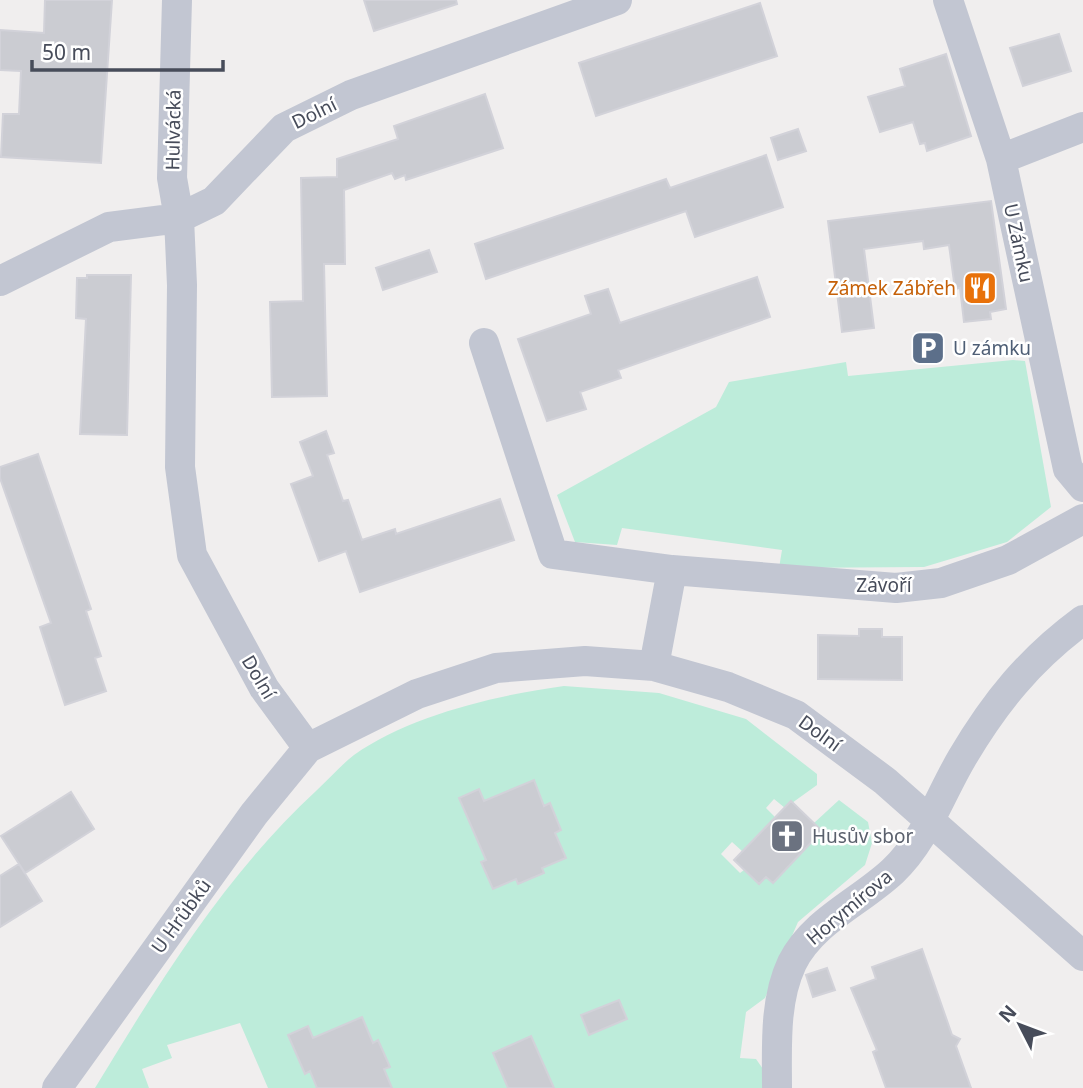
<svg xmlns="http://www.w3.org/2000/svg" width="1083" height="1088" viewBox="0 0 1083 1088" font-family="'Noto Sans',sans-serif">
	<style>
		.green { fill: #bdecda }
		.building { fill: #cbccd2; stroke: #d2d2d9; stroke-width: 2 }
		.lines { fill: none; stroke-linecap: round; stroke-linejoin: round }
		.minor { stroke: #c2c6d2; stroke-width: 30 }
		.labels { text-anchor: middle; stroke-width: 5; stroke-linejoin: round; paint-order: stroke }
		.street-label { font-size: 19px; fill: #474c5a; stroke: #fff }
		.food-label { font-size: 19px; fill: #c56008; stroke: #fff; text-anchor: end }
		.service-label { font-size: 19px; fill: #4e5e75; stroke: #fff; text-anchor: start }
		.worship-label { font-size: 19px; fill: #5b616d; stroke: #fff; text-anchor: start }
	</style>
	<rect width="100%" height="100%" fill="#f0eeee"/>
	<!-- green -->
	<path class="green" d="M 1013,360 L 1025,361 L 1051,507 L 1007,542 L 924,567 L 779,568 L 782,550 L 622,528 L 617,545 L 575,542 L 557,495 L 716,407 L 729,382 L 846,362 L 848,376 Z
		M 564,686 L 659,693 L 746,719 L 817,774 L 817,785 L 785,808 L 774,799 L 766,808 L 775,817 L 742,851 L 732,842 L 721,854 L 740,873 L 744,870 L 759,884 L 766,877 L 773,883 L 822,831 L 814,823 L 839,800 L 868,822 L 872,843 L 865,865 L 798,922 L 765,998 L 746,1012 L 740,1058 L 756,1059 L 763,1069 L 763,1088 L 268,1088 L 240,1023 L 167,1045 L 172,1058 L 142,1069 L 149,1088 L 95,1088 C 159,983 224,876 316,791 C 328,780 341,765 354,755 C 410,715 498,695 564,686 Z"/>
	<!-- building -->
	<path class="building" d="M 45,0 L 112,0 L 101,163 L 1,157 L 3,114 L 19,114 L 21,71 L 0,70 L 0,30 L 44,33 Z
		M 364,0 L 456,0 L 457,4 L 374,31 Z
		M 760,3 L 777,56 L 596,116 L 579,63 Z
		M 1059,34 L 1071,71 L 1023,86 L 1010,48 Z
		M 946,54 L 971,136 L 927,151 L 925,143 L 920,144 L 913,122 L 880,132 L 868,97 L 905,86 L 900,69 Z
		M 485,94 L 503,148 L 406,180 L 405,175 L 395,179 L 392,173 L 344,190 L 345,264 L 324,264 L 327,396 L 272,397 L 270,302 L 303,301 L 301,178 L 337,177 L 337,159 L 398,139 L 394,126 Z
		M 798,129 L 806,151 L 778,160 L 771,138 Z
		M 766,155 L 783,207 L 695,237 L 686,211 L 486,279 L 475,244 L 666,179 L 670,188 Z
		M 991,201 L 1006,309 L 990,312 L 991,319 L 964,322 L 960,288 L 955,289 L 949,245 L 924,249 L 923,241 L 864,249 L 874,328 L 842,332 L 828,221 Z
		M 429,250 L 437,272 L 383,290 L 376,268 Z
		M 87,275 L 131,275 L 127,435 L 80,434 L 86,319 L 76,318 L 77,278 L 87,278 Z
		M 757,277 L 770,317 L 618,370 L 621,378 L 580,392 L 586,409 L 547,421 L 518,339 L 591,314 L 585,296 L 608,289 L 620,323 Z
		M 326,431 L 334,453 L 327,455 L 343,501 L 348,500 L 362,540 L 395,529 L 396,534 L 500,499 L 514,540 L 360,592 L 346,551 L 319,561 L 291,484 L 313,476 L 300,442 Z
		M 38,454 L 91,609 L 86,611 L 101,656 L 95,658 L 106,691 L 65,705 L 40,627 L 51,623 L 0,478 L 0,467 Z
		M 859,629 L 882,629 L 882,637 L 902,637 L 902,680 L 818,679 L 818,635 L 859,636 Z
		M 534,780 L 544,806 L 550,803 L 561,830 L 555,833 L 566,858 L 542,868 L 544,873 L 518,884 L 516,879 L 493,889 L 481,862 L 486,860 L 459,798 L 479,789 L 484,801 Z
		M 71,792 L 94,829 L 25,873 L 1,836 Z
		M 791,801 L 822,831 L 773,883 L 766,877 L 759,884 L 734,860 Z
		M 19,864 L 42,901 L 0,927 L 0,876 Z
		M 922,949 L 952,1035 L 960,1039 L 956,1046 L 971,1088 L 886,1088 L 873,1052 L 877,1050 L 851,988 L 876,979 L 872,967 Z
		M 827,968 L 835,990 L 813,997 L 806,975 Z
		M 619,1000 L 627,1019 L 589,1035 L 581,1015 Z
		M 362,1017 L 373,1043 L 378,1040 L 390,1067 L 384,1069 L 392,1088 L 317,1088 L 310,1071 L 305,1074 L 288,1035 L 308,1026 L 313,1038 Z
		M 531,1036 L 554,1088 L 508,1088 L 493,1053 Z"/>
	<g class="lines">
		<!-- minor -->
		<path class="minor" d="M 177,0 L 172,178 L 179,218 L 182,285 L 180,467 L 192,555 L 264,688 L 308,748
			M 948,0 L 1001,159 L 1068,469 L 1083,487
			M 1001,159 L 1083,127
			M 0,281 L 109,227 L 179,218 L 214,201 L 284,128 L 351,95 L 617,0
			M 484,343 L 553,554 L 672,570 L 896,588 L 941,583 L 1008,560 L 1083,519
			M 654,666 L 672,570
			M 57,1088 L 254,814 L 308,748 L 417,694 L 496,668 L 585,661 L 654,666 L 728,687 L 796,715 L 885,781 L 1083,956
			M 777,1088 C 777,1047 774,1001 792,963 C 813,921 860,902 893,871 C 925,841 940,795 962,758 C 995,702 1030,659 1083,620"/>
	</g>
	<!-- icons -->
	<defs>
		<g id="restaurant-square" transform="scale(1.75)"><rect x="-9" y="-9" width="18" height="18" rx="4" fill="#e8710a" stroke="#fff"/><path d="M-5-6h1v4h1v-4h1v4h1v-4h1v5L-1.5 .5V6h-2V.5L-5-1ZM5-6V6H3V1.5H1.5Q1.5-4 5-6Z" fill="#fff"/></g>
		<g id="parking-square" transform="scale(1.75)"><rect x="-9" y="-9" width="18" height="18" rx="4" fill="#5c6f8a" stroke="#fff"/><path d="M-3.5-5.5H1a3.5 3.5 0 0 1 0 7H-1V5.5H-3.5ZM-1-3.4V-.6H.8a1.4 1.4 0 0 0 0-2.8Z" fill="#fff"/></g>
		<g id="church-square" transform="scale(1.75)"><rect x="-9" y="-9" width="18" height="18" rx="4" fill="#6b7280" stroke="#fff"/><path d="M-1.2-6h2.4v3.5h3.3v2.4h-3.3V6h-2.4V-.1h-3.3v-2.4h3.3Z" fill="#fff"/></g>
	</defs>
	<g fill-rule="evenodd">
		<use href="#restaurant-square" x="980" y="288"/>
		<use href="#parking-square" x="928" y="348"/>
		<use href="#church-square" x="787" y="836"/>
	</g>
	<g class="labels">
		<!-- street labels -->
		<g class="street-label">
			<text transform="translate(314 113) rotate(-26)" y="7">Dolní</text>
			<text transform="translate(173 130) rotate(-89)" y="7">Hulvácká</text>
			<text transform="translate(1019 243) rotate(78)" y="7">U Zámku</text>
			<text x="884" y="592">Závoří</text>
			<text transform="translate(259 677) rotate(59)" y="7">Dolní</text>
			<text transform="translate(820 733) rotate(36)" y="7">Dolní</text>
			<text transform="translate(849 907) rotate(-40)" y="7">Horymírova</text>
			<text transform="translate(181 916) rotate(-54)" y="7">U Hrůbků</text>
		</g>
		<!-- food labels -->
		<g class="food-label">
			<text x="956" y="295">Zámek Zábřeh</text>
		</g>
		<!-- service labels -->
		<g class="service-label">
			<text x="953" y="355">U zámku</text>
		</g>
		<!-- worship labels -->
		<g class="worship-label">
			<text x="812" y="843">Husův sbor</text>
		</g>
	</g>
	<!-- north arrow -->
	<g transform="translate(1020 1025) rotate(312)" stroke="#ffffff" stroke-width="5" paint-order="stroke">
	<path d="M0-5L12 26L0 18L-12 26Z" fill="#474c5a"/>
	<text y="-10" font-size="19" font-weight="bold" text-anchor="middle" fill="#474c5a">N</text>
	</g>
	<!-- scale -->
	<path d="M32 60v10h191v-10" fill="none" stroke="#474c5a" stroke-width="3.5"/>
	<text x="42" y="60" font-size="21" fill="#474c5a" stroke="#ffffff" stroke-width="5" paint-order="stroke">50 m</text>
</svg>
